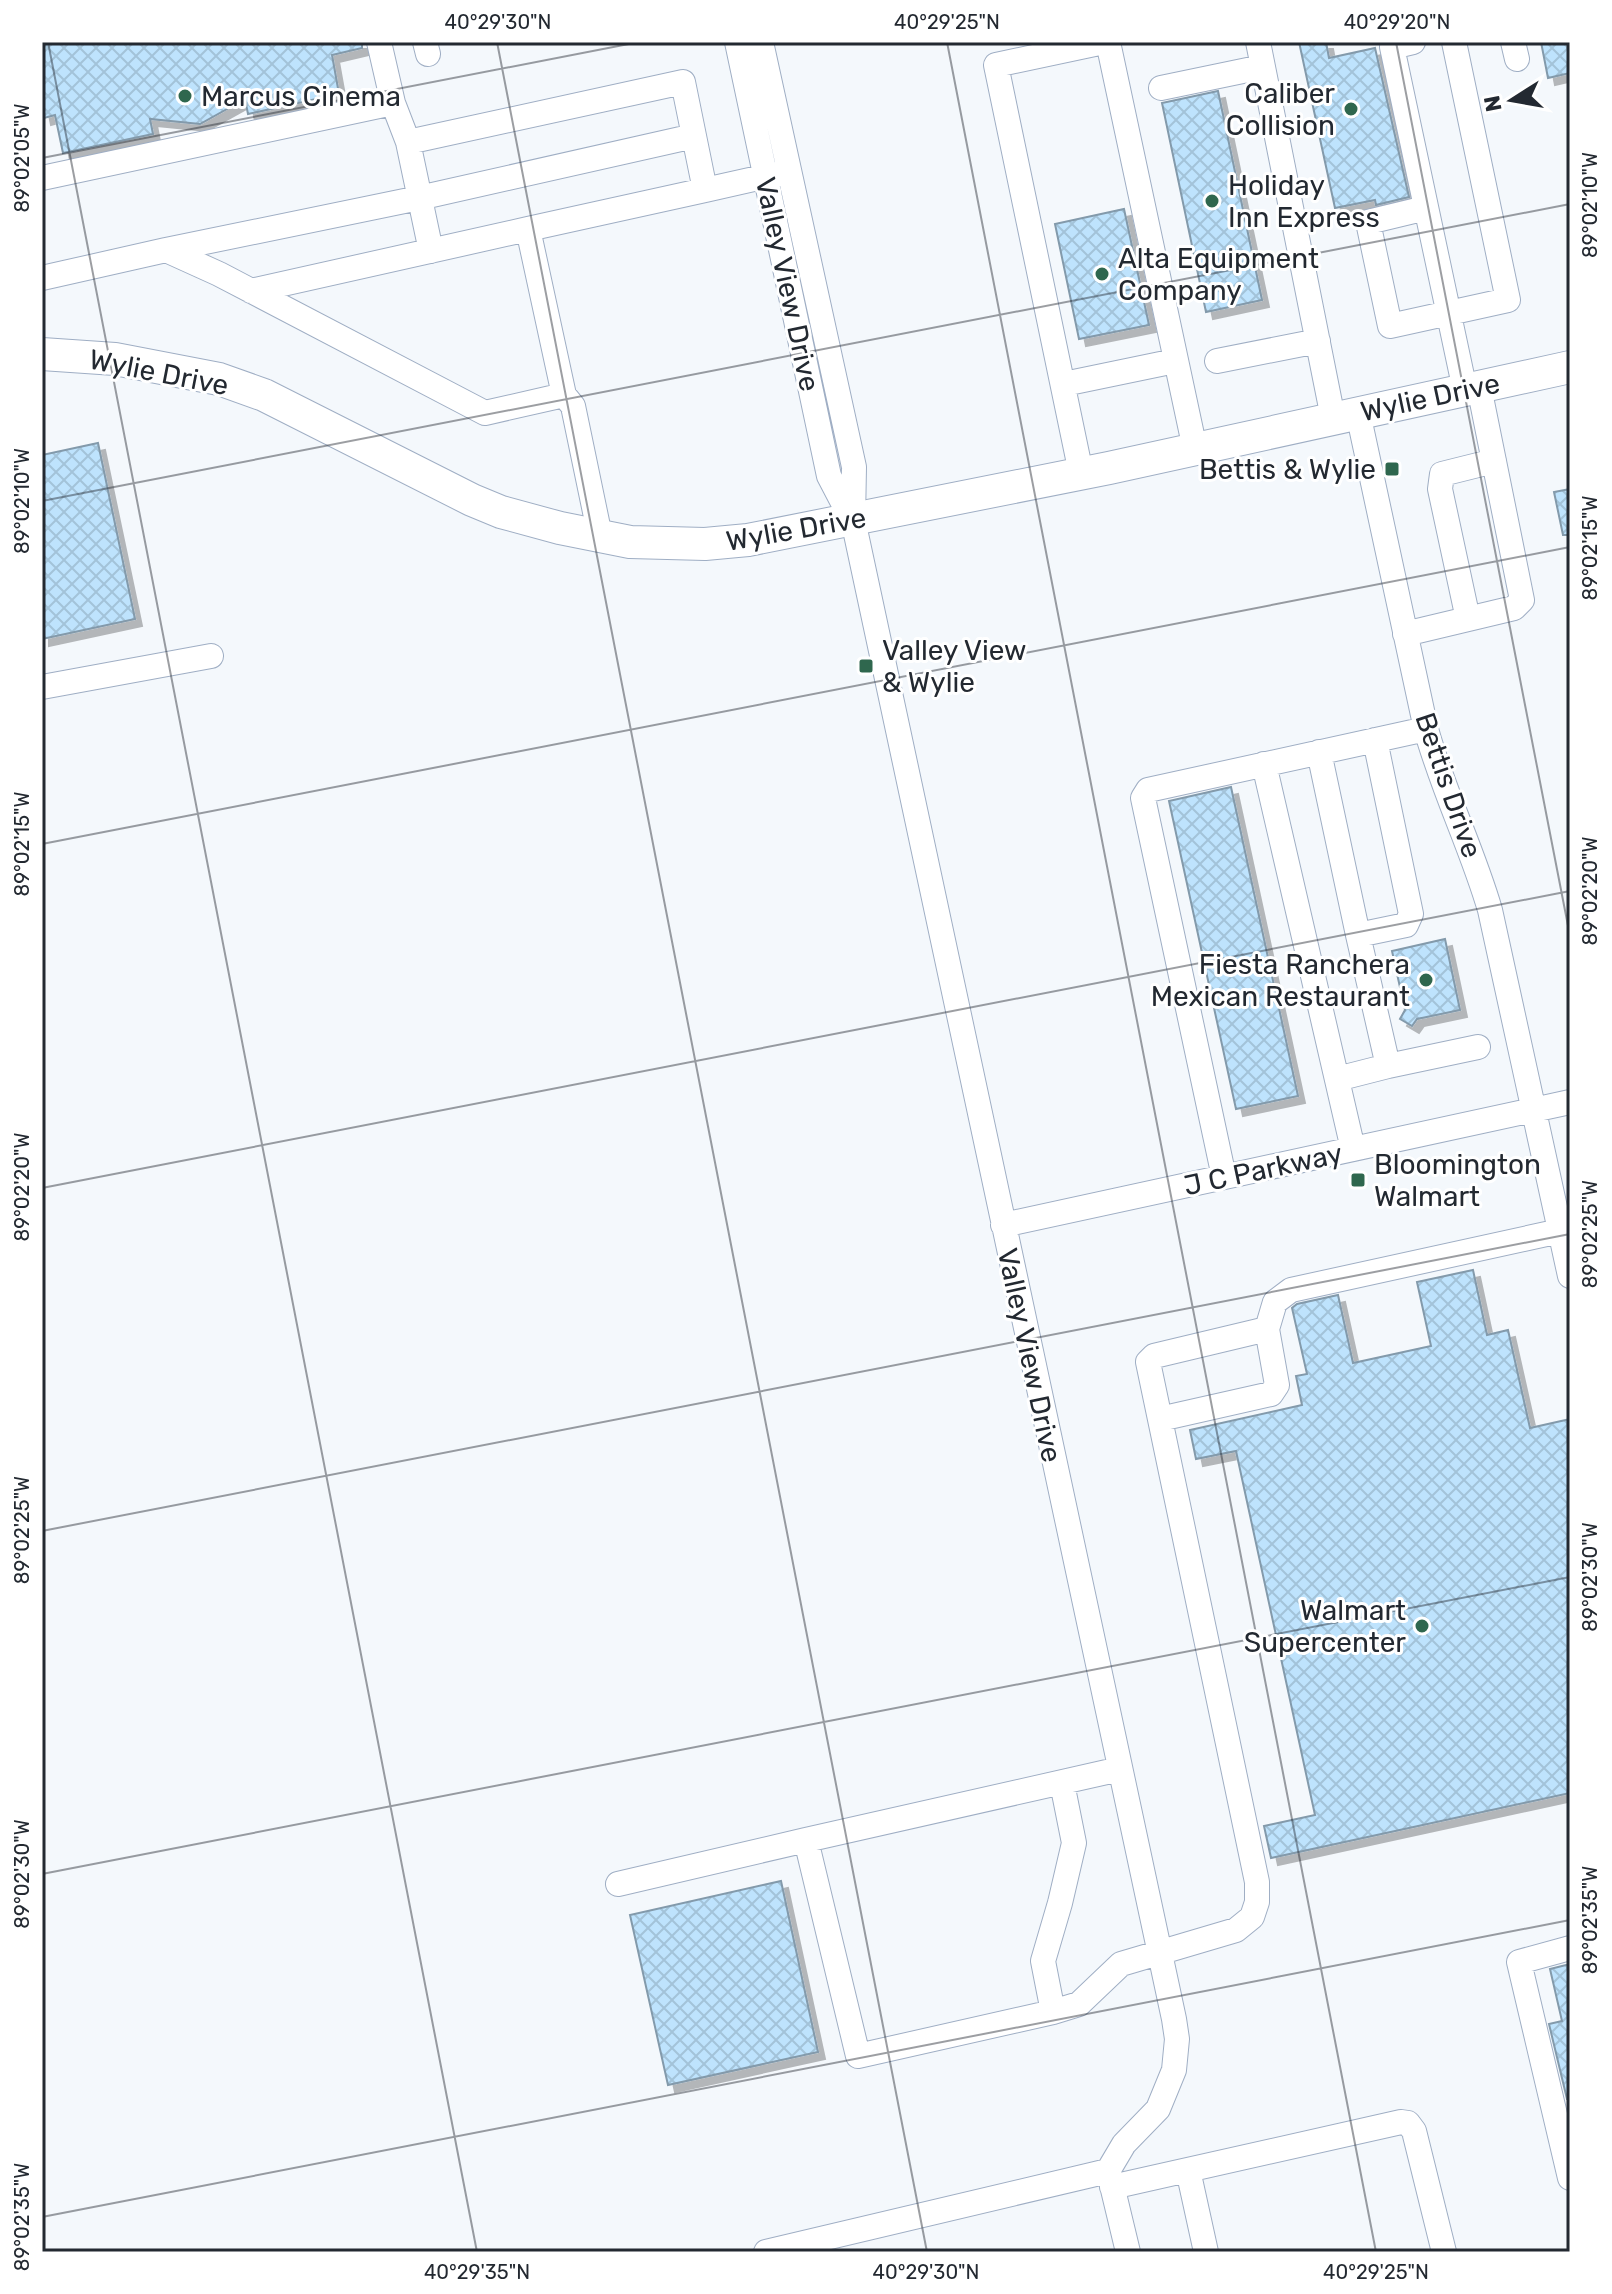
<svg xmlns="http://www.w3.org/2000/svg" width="1612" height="2294" viewBox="0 0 1612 2294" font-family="Rubik,sans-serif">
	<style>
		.building { fill: url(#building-cross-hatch); stroke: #839aab; stroke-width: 2; filter: url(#shadow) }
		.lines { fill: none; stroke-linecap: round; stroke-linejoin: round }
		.minor-casing { stroke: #9faec4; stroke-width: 26 }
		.major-casing { stroke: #9faec4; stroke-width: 34 }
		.minor { stroke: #fff; stroke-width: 24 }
		.major { stroke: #fff; stroke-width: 32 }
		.ticks { fill: none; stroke: #232931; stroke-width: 2; stroke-opacity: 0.45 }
		.poi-dot { fill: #2f674e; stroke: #fff; stroke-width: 3 }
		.labels { text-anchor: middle; stroke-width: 6; stroke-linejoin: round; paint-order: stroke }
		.poi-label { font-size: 28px; fill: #232931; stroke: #fff; text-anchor: start }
		.street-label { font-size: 28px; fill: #232931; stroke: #fff }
		.neatline { fill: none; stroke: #232931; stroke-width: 3 }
		.ticks-label { font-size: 20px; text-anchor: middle; fill: #232931 }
	</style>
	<defs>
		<pattern id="building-cross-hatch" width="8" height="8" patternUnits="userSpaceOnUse" patternTransform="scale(2)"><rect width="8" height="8" fill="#bee3fd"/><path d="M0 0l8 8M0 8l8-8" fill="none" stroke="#a3c3d9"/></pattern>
		<filter id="shadow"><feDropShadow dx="7" dy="7" stdDeviation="0" flood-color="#0004"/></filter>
	</defs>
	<rect width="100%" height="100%" fill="#f4f8fc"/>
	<!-- building -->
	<path class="building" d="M 42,42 L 362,42 L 362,48 L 332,55 L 339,94 L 248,114 L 245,99 L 200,124 L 150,119 L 153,134 L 63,153 L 55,115 L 44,118 L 42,108 Z
		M 1299,42 L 1326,42 L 1329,58 L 1375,48 L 1409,197 L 1376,205 L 1375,200 L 1335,208 Z
		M 1541,42 L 1570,42 L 1570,73 L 1548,78 Z
		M 1218,91 L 1262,300 L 1206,312 L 1162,103 Z
		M 1124,209 L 1149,325 L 1079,339 L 1055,224 Z
		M 98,443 L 135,619 L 42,639 L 42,455 Z
		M 1570,489 L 1570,535 L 1563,535 L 1554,492 Z
		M 1231,787 L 1298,1096 L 1236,1109 L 1169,801 Z
		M 1445,939 L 1460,1010 L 1417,1019 L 1412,1026 L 1400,1019 L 1405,1010 L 1392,951 Z
		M 1473,1270 L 1487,1335 L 1508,1330 L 1530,1428 L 1570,1419 L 1570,1793 L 1271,1858 L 1264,1826 L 1315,1815 L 1236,1451 L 1196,1459 L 1190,1430 L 1302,1405 L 1296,1376 L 1307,1374 L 1292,1308 L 1297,1304 L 1338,1295 L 1353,1363 L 1431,1346 L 1417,1282 Z
		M 781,1881 L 818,2052 L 668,2085 L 630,1915 Z
		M 1570,1964 L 1570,2099 L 1567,2099 L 1549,2024 L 1562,2021 L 1550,1969 Z"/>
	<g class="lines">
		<!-- minor casing -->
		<g class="minor-casing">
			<path id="minor" d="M 379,42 L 393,103 L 408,142 L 683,82 L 705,190 L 528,229 L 564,395 L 573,406 L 600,536
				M 425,42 L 428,54
				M 737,42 L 829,476 L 851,518
				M 761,42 L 854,467 L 853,520 L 1174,2019 L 1177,2039 L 1174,2070 L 1158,2109 L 1124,2144 L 1108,2171
				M 1108,42 L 1195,449
				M 1258,42 L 1333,418
				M 1413,42 L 1392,47 L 1465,390
				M 1513,42 L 1517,59
				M 1161,88 L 1262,67
				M 408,142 L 431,251
				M 42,178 L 393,103
				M 705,190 L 781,173
				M 1426,208 L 1368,222 L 1390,326 L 1508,300 L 1454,42
				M 166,250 L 419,198 L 694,136
				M 42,278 L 166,250 L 219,274 L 485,413 L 564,395
				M 251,291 L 528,229
				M 1217,361 L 1318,341
				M 1064,384 L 1175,361
				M 1358,413 L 1426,729 C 1443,791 1472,848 1490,910 L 1570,1276
				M 1081,473 L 996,65 L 1104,42
				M 1468,619 L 1440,489 L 1442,474 L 1494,461
				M 1405,634 L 1514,608 L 1522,600 L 1479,387
				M 42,687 L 211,656
				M 1319,752 L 1358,935
				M 1264,764 L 1353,1149
				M 1388,1066 L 1478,1047
				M 1337,1079 L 1388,1066 L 1358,935 L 1406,925 L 1411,914 L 1375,740
				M 1224,1177 L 1143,798 L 1148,790 L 1426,729
				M 1003,1225 L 1570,1102
				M 1160,1419 L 1271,1394 L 1277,1385 L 1267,1329
				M 1062,1783 L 1074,1843 L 1060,1903 L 1043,1961 L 1053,2012 L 1079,2004 L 1121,1964 L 1236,1930 L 1252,1917 L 1257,1902 L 1257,1882 L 1148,1362 L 1154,1356 L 1267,1329 L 1275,1302 L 1291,1290 L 1560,1231
				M 806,1840 L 1120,1769
				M 618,1884 L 806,1840 L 858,2056 L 1053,2012
				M 1570,1948 L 1519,1962 L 1570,2178
				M 1188,2170 L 1206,2252
				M 1109,2173 L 1128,2252
				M 1112,2187 L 1401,2122 L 1408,2123 L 1414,2131 L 1444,2252
				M 766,2252 L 1108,2171"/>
		</g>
		<!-- major casing -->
		<g class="major-casing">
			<path id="major" d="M 42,354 L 115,359 L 219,379 L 264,395 L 472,500 L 501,512 L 560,528 L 630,542 L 705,544 L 748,540 L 1109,468 L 1570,367"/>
		</g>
		<!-- minor -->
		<use href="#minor" class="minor"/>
		<!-- major -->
		<use href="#major" class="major"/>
	</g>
	<!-- ticks -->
	<path class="ticks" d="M 48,42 L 477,2252M 497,42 L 927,2252M 947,42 L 1376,2252M 1396,42 L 1570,936M 42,158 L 639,42M 42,501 L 1570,204M 42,844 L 1570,547M 42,1188 L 1570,891M 42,1531 L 1570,1234M 42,1874 L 1570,1577M 42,2217 L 1570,1920"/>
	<!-- markers -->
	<g class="poi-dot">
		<circle cx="185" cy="96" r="8"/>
		<circle cx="1351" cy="109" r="8"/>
		<circle cx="1212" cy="201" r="8"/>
		<circle cx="1102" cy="274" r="8"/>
		<rect x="1384" y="461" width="16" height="16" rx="4"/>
		<rect x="858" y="658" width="16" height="16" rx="4"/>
		<circle cx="1426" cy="980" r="8"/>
		<rect x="1350" y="1172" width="16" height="16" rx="4"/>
		<circle cx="1422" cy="1626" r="8"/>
	</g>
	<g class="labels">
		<!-- poi labels -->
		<g class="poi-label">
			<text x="1335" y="103" text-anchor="end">Caliber<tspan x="1335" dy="32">Collision</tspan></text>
			<text x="201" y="106">Marcus Cinema</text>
			<text x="1228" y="195">Holiday<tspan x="1228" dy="32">Inn Express</tspan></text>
			<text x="1118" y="268">Alta Equipment<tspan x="1118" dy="32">Company</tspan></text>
			<text x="1376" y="479" text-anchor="end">Bettis &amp; Wylie</text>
			<text x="882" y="660">Valley View<tspan x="882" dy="32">&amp; Wylie</tspan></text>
			<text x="1410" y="974" text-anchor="end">Fiesta Ranchera<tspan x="1410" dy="32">Mexican Restaurant</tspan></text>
			<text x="1374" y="1174">Bloomington<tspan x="1374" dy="32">Walmart</tspan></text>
			<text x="1406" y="1620" text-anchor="end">Walmart<tspan x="1406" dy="32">Supercenter</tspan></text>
		</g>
		<!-- street labels -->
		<g class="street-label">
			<text transform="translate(788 284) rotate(78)" y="10">Valley View Drive</text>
			<text transform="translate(159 372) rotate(11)" y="10">Wylie Drive</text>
			<text transform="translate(1430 397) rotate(-12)" y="10">Wylie Drive</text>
			<text transform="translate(796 529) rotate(-10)" y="10">Wylie Drive</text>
			<text transform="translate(1449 785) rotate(71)" y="10">Bettis Drive</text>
			<text transform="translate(1263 1169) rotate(-12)" y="10">J C Parkway</text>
			<text transform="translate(1030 1355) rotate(78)" y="10">Valley View Drive</text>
		</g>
	</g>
	<!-- border -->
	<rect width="1612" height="2294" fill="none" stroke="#ffffff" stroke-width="88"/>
	<!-- north arrow -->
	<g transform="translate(1512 100) rotate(259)" stroke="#ffffff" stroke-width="6" paint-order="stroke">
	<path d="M0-6L14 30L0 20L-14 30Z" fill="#232931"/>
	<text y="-12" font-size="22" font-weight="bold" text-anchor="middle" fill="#232931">N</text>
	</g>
	<rect x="44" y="44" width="1524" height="2206" class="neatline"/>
	<g class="ticks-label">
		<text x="498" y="29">40°29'30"N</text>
		<text x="947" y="29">40°29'25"N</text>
		<text x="1397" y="29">40°29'20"N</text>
		<text transform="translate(22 158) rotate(-90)" y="7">89°02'05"W</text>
		<text transform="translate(1590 205) rotate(-90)" y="7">89°02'10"W</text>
		<text transform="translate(22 501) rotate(-90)" y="7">89°02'10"W</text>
		<text transform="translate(1590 548) rotate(-90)" y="7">89°02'15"W</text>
		<text transform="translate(22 844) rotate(-90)" y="7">89°02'15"W</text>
		<text transform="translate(1590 891) rotate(-90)" y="7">89°02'20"W</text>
		<text transform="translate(22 1187) rotate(-90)" y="7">89°02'20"W</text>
		<text transform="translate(1590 1234) rotate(-90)" y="7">89°02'25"W</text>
		<text transform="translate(22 1530) rotate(-90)" y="7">89°02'25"W</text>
		<text transform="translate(1590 1577) rotate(-90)" y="7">89°02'30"W</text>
		<text transform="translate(22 1874) rotate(-90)" y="7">89°02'30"W</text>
		<text transform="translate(1590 1920) rotate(-90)" y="7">89°02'35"W</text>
		<text transform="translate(22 2217) rotate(-90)" y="7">89°02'35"W</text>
		<text x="477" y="2279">40°29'35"N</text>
		<text x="926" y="2279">40°29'30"N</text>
		<text x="1376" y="2279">40°29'25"N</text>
	</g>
</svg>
